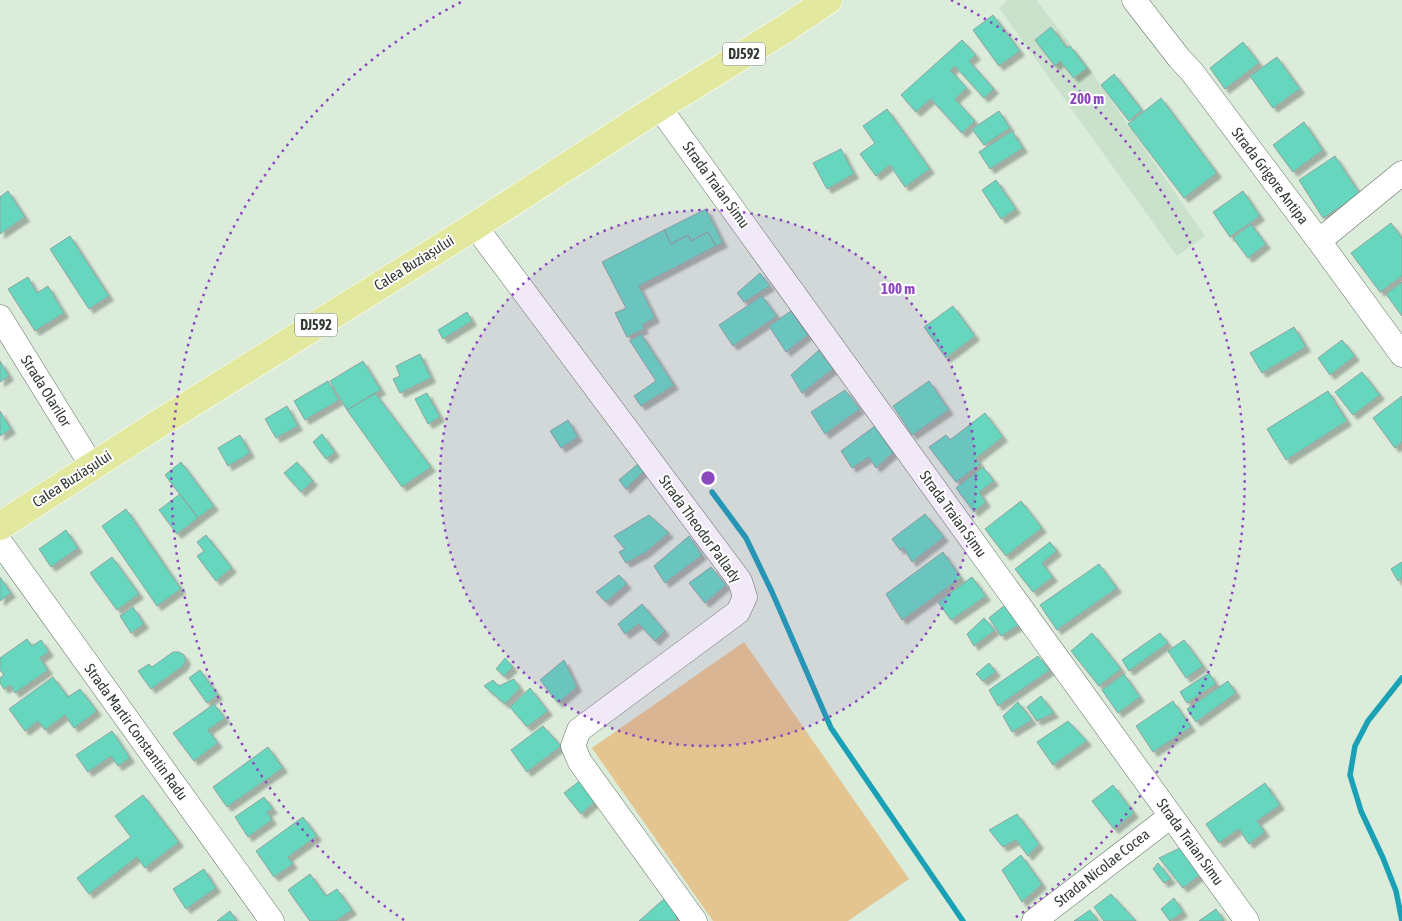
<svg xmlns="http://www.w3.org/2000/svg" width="1402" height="921" viewBox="0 0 1402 921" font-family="'Asap Condensed',sans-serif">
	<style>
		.built { fill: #cae1cb }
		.pitch { fill: #e4c48f }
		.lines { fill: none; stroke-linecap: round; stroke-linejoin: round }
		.stream { stroke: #1aa1b5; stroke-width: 5.5 }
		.building { fill: #66d6bf; stroke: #8ca59f; filter: url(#shadow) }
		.minor-casing { stroke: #657465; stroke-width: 25 }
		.major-casing { stroke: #fff; stroke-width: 29 }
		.minor { stroke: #fff; stroke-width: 24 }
		.major { stroke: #e2e89d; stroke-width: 28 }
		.ring { fill: none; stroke: #8c48bc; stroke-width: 2.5; stroke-dasharray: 2.5 5 }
		.labels { text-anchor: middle; stroke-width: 4; stroke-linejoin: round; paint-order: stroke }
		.shield { fill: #fff; stroke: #707570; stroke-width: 1 }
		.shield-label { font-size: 14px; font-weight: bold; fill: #333a33 }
		.street-label { font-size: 15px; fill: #333a33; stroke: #fff }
		.centre { fill: #8c48bc; stroke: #fff; stroke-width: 2.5 }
		.ring-label { font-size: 15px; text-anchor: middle; font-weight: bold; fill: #8c48bc; stroke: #fff; stroke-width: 4; stroke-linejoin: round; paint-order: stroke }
	</style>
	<defs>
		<filter id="shadow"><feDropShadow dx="4.5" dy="4.5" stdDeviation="1" flood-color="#0004"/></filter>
	</defs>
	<rect width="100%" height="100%" fill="#dbecdb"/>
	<!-- built -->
	<path class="built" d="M 1008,0 L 1036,0 L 1086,64 L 1205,236 L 1177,256 L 999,8 Z"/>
	<!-- pitch -->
	<path class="pitch" d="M 744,642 L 909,879 L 848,921 L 713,921 L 592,748 Z"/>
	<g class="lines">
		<!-- stream -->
		<path class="stream" d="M 712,492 L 746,538 L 772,592 L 831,728 L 963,921
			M 1402,921 L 1396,891 L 1383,858 L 1361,811 L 1350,775 L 1355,746 L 1368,721 L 1402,678"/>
	</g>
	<!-- building -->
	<path class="building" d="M 993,15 L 1020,51 L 999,66 L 973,30 Z
		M 1051,27 L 1067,48 L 1070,46 L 1087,68 L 1074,78 L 1060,61 L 1055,66 L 1035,40 Z
		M 962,40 L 976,55 L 969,61 L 994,89 L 984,98 L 955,66 L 951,71 L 967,88 L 955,99 L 975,121 L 962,133 L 931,99 L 916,112 L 901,95 Z
		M 1243,42 L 1259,63 L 1225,89 L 1210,68 Z
		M 1277,57 L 1300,89 L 1273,108 L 1250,76 Z
		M 1114,74 L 1142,110 L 1129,121 L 1101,85 Z
		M 1161,98 L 1217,173 L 1184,198 L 1128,124 Z
		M 887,109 L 930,169 L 905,187 L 890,165 L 876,176 L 860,154 L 875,143 L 863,126 Z
		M 999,111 L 1010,128 L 984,145 L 972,129 Z
		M 1304,122 L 1323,150 L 1293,172 L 1273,145 Z
		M 1012,131 L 1023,148 L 990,169 L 979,152 Z
		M 841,149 L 854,174 L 827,189 L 813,163 Z
		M 1335,156 L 1360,194 L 1323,218 L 1299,180 Z
		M 996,180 L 1016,209 L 1001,219 L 982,190 Z
		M 8,191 L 25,217 L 0,234 L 0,197 Z
		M 1243,191 L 1260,216 L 1230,237 L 1213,212 Z
		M 706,209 L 723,243 L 716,246 L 708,232 L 691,241 L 688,235 L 671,244 L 664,230 Z
		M 1391,223 L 1402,238 L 1402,276 L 1380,292 L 1351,253 Z
		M 1251,224 L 1266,244 L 1248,258 L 1233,238 Z
		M 664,230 L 671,244 L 688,235 L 691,241 L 708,232 L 716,246 L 639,286 L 655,318 L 642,325 L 644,329 L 627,337 L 615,313 L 626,308 L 602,262 Z
		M 70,236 L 109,296 L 89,309 L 50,249 Z
		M 760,273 L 770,286 L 744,302 L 737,293 Z
		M 28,277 L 37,293 L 48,286 L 64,313 L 35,331 L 8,289 Z
		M 1402,282 L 1402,316 L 1386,294 Z
		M 762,296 L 777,316 L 733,346 L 719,325 Z
		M 953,306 L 975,336 L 946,358 L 924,327 Z
		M 791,311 L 808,335 L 786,352 L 769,326 Z
		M 467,312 L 472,321 L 443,339 L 438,330 Z
		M 1294,327 L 1306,347 L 1262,373 L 1250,353 Z
		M 641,334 L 674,385 L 641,406 L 634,396 L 656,381 L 630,341 Z
		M 1342,340 L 1355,356 L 1330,375 L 1318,358 Z
		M 819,350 L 833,369 L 802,393 L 791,375 Z
		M 420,354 L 431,378 L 400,393 L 393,379 L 400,376 L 396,366 Z
		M 0,361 L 9,376 L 0,382 Z
		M 363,361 L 381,390 L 347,410 L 330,381 Z
		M 1362,372 L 1380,395 L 1353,415 L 1335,392 Z
		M 328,381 L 339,400 L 305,420 L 294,401 Z
		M 929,381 L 949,410 L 912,435 L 893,406 Z
		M 845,390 L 860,409 L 825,434 L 811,412 Z
		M 1328,391 L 1347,421 L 1286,460 L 1267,429 Z
		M 375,393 L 431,467 L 402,487 L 347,410 Z
		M 427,393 L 440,417 L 428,424 L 415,399 Z
		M 1402,396 L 1402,442 L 1395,448 L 1373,418 Z
		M 287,406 L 298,426 L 276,438 L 265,419 Z
		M 0,411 L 11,429 L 0,436 Z
		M 985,413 L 1003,437 L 976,458 L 980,464 L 956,482 L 929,447 L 946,435 L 950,440 Z
		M 568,420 L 578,437 L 561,448 L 550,431 Z
		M 875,426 L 893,453 L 876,468 L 869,457 L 852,468 L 841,451 Z
		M 322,434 L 335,452 L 326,459 L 313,442 Z
		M 240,435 L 250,453 L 228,466 L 218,448 Z
		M 181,462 L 214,506 L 198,518 L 165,475 Z
		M 297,462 L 313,481 L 301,492 L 284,473 Z
		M 638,464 L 644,471 L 626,489 L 619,480 Z
		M 983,467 L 994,481 L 979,492 L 986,502 L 974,512 L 956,488 Z
		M 180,494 L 198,518 L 177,534 L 159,510 Z
		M 1021,501 L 1042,528 L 1006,556 L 985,529 Z
		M 126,509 L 181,589 L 157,606 L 102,526 Z
		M 925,514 L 944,537 L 912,562 L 903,547 L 900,550 L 892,539 Z
		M 649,515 L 669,533 L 646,552 L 626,563 L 619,552 L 625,549 L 614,536 Z
		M 66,530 L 78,548 L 51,567 L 39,549 Z
		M 206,535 L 232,568 L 216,581 L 197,556 L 204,551 L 197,542 Z
		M 689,536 L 702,555 L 665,583 L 654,566 Z
		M 1050,542 L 1057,551 L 1042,563 L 1053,577 L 1033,592 L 1015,569 Z
		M 943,552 L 961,578 L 902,620 L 886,594 Z
		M 112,557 L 139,594 L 117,610 L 90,573 Z
		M 1402,562 L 1402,578 L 1398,581 L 1391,569 Z
		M 1099,564 L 1117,588 L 1057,630 L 1040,605 Z
		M 711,567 L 726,585 L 705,603 L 689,583 Z
		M 619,575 L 627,584 L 606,602 L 596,592 Z
		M 0,577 L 11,593 L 0,601 Z
		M 972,577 L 986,596 L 951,620 L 938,602 Z
		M 642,604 L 665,631 L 655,641 L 639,624 L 625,634 L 618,624 Z
		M 1005,605 L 1019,625 L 1001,636 L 989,618 Z
		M 133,607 L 144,624 L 131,633 L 120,616 Z
		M 984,618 L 995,630 L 974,646 L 967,634 Z
		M 1092,633 L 1121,669 L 1099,686 L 1071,651 Z
		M 1160,633 L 1168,643 L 1129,671 L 1122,660 Z
		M 27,639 L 32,646 L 41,640 L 49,652 L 40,658 L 48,670 L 15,693 L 10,685 L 4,689 L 0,683 L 0,678 L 4,675 L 0,670 L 0,658 Z
		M 1184,640 L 1203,666 L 1186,678 L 1168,651 Z
		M 173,652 L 179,652 L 184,655 L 186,660 L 183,666 L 151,689 L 138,671 L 149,664 L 152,667 Z
		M 1038,656 L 1050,670 L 998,706 L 989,690 Z
		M 505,658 L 513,667 L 504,676 L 496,669 Z
		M 564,660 L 577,687 L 558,703 L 540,680 Z
		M 989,663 L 996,672 L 983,681 L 976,674 Z
		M 200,670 L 218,695 L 207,703 L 189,678 Z
		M 1209,673 L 1216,684 L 1187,703 L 1180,692 Z
		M 1124,674 L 1140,697 L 1118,713 L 1102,690 Z
		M 53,677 L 68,697 L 80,689 L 97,711 L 74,728 L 65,715 L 45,730 L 38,721 L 25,731 L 9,709 Z
		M 514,679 L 520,688 L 505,704 L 484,686 L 493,680 L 499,686 Z
		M 1228,681 L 1236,693 L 1196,722 L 1187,709 Z
		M 530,688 L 548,711 L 527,727 L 510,707 Z
		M 1041,696 L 1054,713 L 1037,721 L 1027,707 Z
		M 1173,701 L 1191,727 L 1153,752 L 1136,726 Z
		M 1018,702 L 1032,720 L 1012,732 L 1003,716 Z
		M 214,704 L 225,718 L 208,730 L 218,743 L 194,761 L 173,733 Z
		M 1068,721 L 1087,741 L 1053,765 L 1037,742 Z
		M 543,726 L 561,746 L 527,772 L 511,750 Z
		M 112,731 L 130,758 L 118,766 L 111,756 L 88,772 L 76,755 Z
		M 268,747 L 283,768 L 227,807 L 213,787 Z
		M 581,780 L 598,799 L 581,814 L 564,793 Z
		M 1265,783 L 1280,805 L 1257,821 L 1265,832 L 1249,844 L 1239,829 L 1219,843 L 1206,824 Z
		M 1113,785 L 1134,813 L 1114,829 L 1092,801 Z
		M 143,795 L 179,842 L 145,868 L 137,857 L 89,894 L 77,878 L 131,837 L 115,816 Z
		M 264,797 L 273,809 L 267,812 L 272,820 L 248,837 L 235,817 Z
		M 1017,814 L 1039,844 L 1028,856 L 1016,840 L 1003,847 L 989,830 Z
		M 303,817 L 317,836 L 288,857 L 293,864 L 274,877 L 256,851 Z
		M 1180,848 L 1200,875 L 1183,888 L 1159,858 Z
		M 1021,855 L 1042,884 L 1022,902 L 1002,870 Z
		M 1158,863 L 1171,879 L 1164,883 L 1153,869 Z
		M 204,869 L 216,888 L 186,909 L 173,889 Z
		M 310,874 L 326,896 L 337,889 L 352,910 L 336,921 L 310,921 L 288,890 Z
		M 1111,894 L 1136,921 L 1104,921 L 1094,907 Z
		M 665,898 L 677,916 L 676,921 L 639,921 Z
		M 1174,898 L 1183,912 L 1170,921 L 1161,909 Z
		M 1216,909 L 1224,921 L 1199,921 Z
		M 1090,910 L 1098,921 L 1074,921 Z
		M 230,911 L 237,921 L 217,921 Z"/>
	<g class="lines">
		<!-- minor casing -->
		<g class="minor-casing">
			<path id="minor" d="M 1134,0 L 1179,58 L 1192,72 L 1319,241 L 1402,355
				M 659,107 L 1247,921
				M 475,226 L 740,581 L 745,597 L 738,612 L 579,730 L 573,746 L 580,762 L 695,921
				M 1319,241 L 1402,173
				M 0,317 L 92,466
				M 0,542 L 272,921
				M 1034,921 L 1171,816"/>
		</g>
		<!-- major casing -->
		<g class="major-casing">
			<path id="major" d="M 0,526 L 158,424 L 475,226 L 659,107 L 788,27 L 828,0"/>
		</g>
		<!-- minor -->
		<use href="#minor" class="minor"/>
		<!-- major -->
		<use href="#major" class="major"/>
	</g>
	<!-- distance rings -->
	<circle cx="708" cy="478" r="268" fill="#8c48bc" fill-opacity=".12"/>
	<g class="ring">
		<circle cx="708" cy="478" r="268"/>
		<path d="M404 920A536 536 0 0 1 465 0M951 0A536 536 0 0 1 1012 920"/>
	</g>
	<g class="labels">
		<!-- shield labels -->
		<g class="shield">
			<rect x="723" y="42.5" width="42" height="23" rx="4"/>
			<rect x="295" y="313.5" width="42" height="23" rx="4"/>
		</g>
		<g class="shield-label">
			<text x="744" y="59">DJ592</text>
			<text x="316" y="330">DJ592</text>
		</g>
		<!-- street labels -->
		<g class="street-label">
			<text transform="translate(1270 176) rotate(53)" y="5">Strada Grigore Antipa</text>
			<text transform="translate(716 185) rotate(54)" y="5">Strada Traian Simu</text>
			<text transform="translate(414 263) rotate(-32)" y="5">Calea Buziașului</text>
			<text transform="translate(46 391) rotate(58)" y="5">Strada Olarilor</text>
			<text transform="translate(72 479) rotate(-33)" y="5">Calea Buziașului</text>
			<text transform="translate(953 514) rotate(54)" y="5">Strada Traian Simu</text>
			<text transform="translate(700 529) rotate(54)" y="5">Strada Theodor Pallady</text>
			<text transform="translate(136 732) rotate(54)" y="5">Strada Martir Constantin Radu</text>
			<text transform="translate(1190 842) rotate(54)" y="5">Strada Traian Simu</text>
			<text transform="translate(1102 868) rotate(-38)" y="5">Strada Nicolae Cocea</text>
		</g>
	</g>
	<circle cx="708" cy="478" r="8" class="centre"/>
	<g class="ring-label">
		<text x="1087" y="104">200 m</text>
		<text x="898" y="294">100 m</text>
	</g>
</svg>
